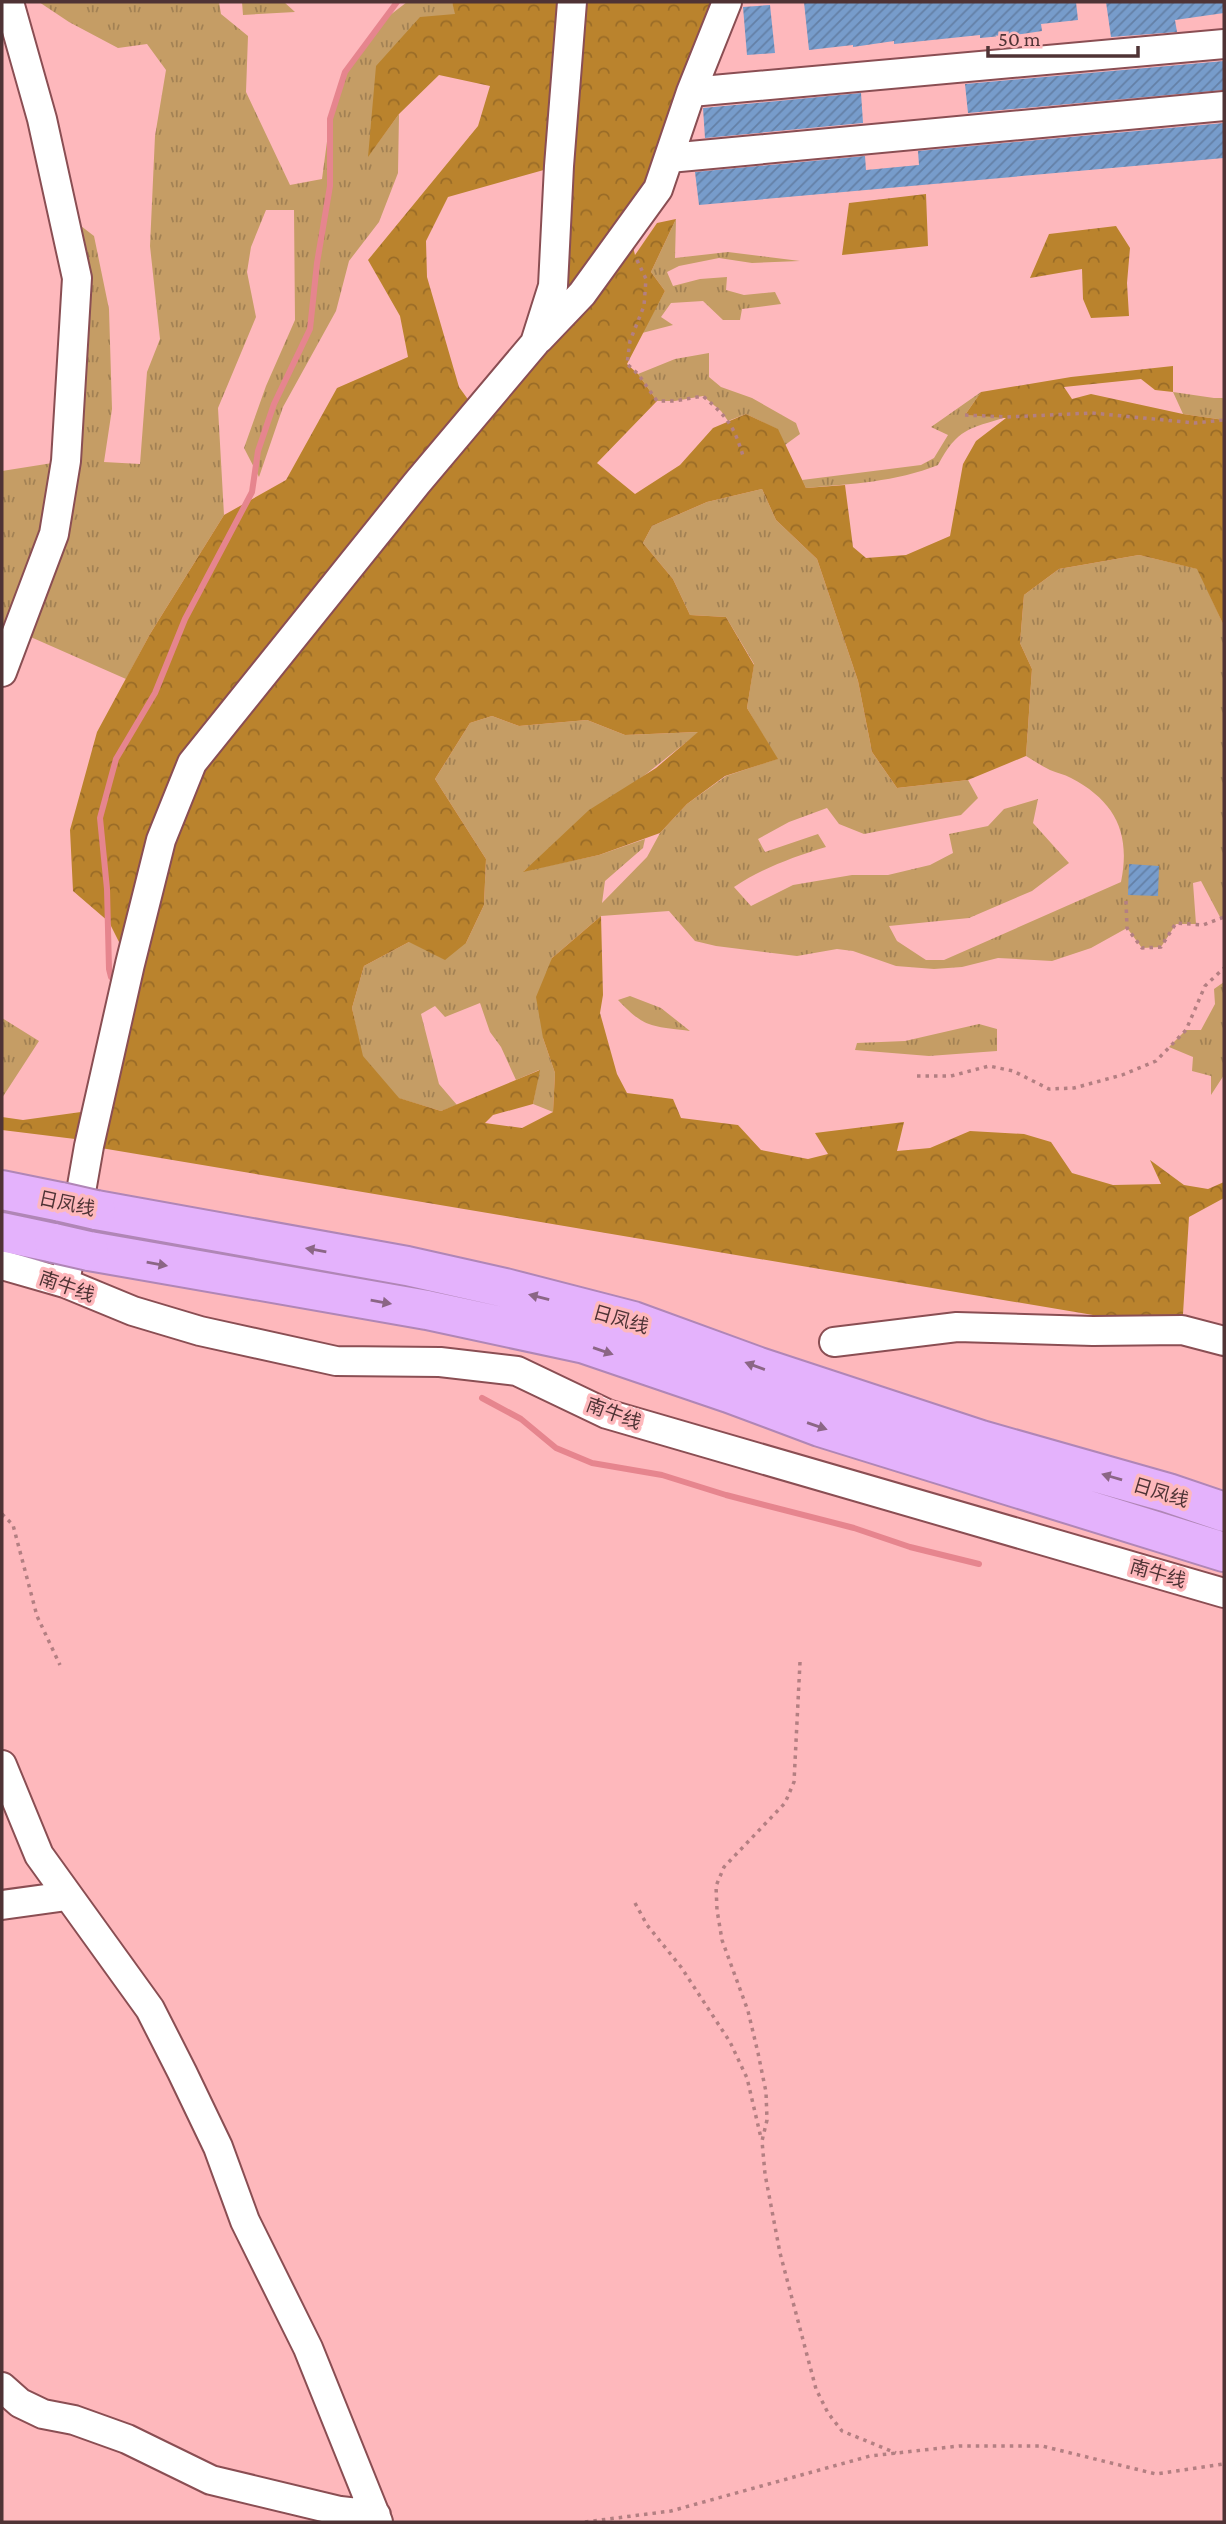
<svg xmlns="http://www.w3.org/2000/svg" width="1226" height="2524" viewBox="0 0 1226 2524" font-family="'Crimson Pro','Noto Sans SC',serif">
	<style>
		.grass { fill: url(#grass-tufts) }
		.forest { fill: url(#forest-crowns); fill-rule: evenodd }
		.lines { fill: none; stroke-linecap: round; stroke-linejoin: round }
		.stream { stroke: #e6858e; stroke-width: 6 }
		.building { fill: url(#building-hatch) }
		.minor-casing { stroke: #8a4e53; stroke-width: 32 }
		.highway-casing { stroke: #b086b6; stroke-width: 42 }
		.path { stroke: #b37f82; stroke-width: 3.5; stroke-dasharray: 3.5 5; stroke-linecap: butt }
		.minor { stroke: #fff; stroke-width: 28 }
		.highway { stroke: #e4b2fc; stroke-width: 38 }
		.highway-bridge-casing { stroke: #b086b6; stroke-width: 42; stroke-linecap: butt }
		.highway-bridge { stroke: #e4b2fc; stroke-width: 38 }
		.oneway { fill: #8b6685 }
		.labels { text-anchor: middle; stroke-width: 7; stroke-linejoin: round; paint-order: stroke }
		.street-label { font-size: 19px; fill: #4f3335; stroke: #feb8bc }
	</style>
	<defs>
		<pattern id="grass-tufts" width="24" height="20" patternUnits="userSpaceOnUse" patternTransform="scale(1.75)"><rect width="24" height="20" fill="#c59d65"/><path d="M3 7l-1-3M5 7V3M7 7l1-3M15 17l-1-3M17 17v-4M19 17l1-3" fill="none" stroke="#a28154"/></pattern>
		<pattern id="forest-crowns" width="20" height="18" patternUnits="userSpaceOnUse" patternTransform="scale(1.75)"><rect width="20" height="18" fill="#ba832d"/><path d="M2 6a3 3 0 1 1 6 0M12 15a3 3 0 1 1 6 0" fill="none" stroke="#9a6c27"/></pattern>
		<pattern id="building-hatch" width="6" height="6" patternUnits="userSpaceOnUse" patternTransform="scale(1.75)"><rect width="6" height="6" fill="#779ccb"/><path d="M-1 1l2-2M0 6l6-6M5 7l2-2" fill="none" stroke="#6480a6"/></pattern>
	</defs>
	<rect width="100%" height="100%" fill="#feb8bc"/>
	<!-- grass -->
	<path class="grass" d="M 39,2 L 219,2 L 221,14 L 248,36 L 246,92 L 290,185 L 322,179 L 330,119 L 345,72 L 385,19 L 407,2 L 452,2 L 456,14 L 369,155 L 399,114 L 398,173 L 379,222 L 349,261 L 336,311 L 283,407 L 259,477 L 244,448 L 266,386 L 295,320 L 294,210 L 266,210 L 251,247 L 247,272 L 256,317 L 218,408 L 224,515 L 150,634 L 126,679 L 17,631 L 2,672 L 2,471 L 65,461 L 64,213 L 94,236 L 109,309 L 112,409 L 104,462 L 140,464 L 147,372 L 160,339 L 150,246 L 155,136 L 166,70 L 147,44 L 118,48 L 69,22 Z
		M 242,2 L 284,2 L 295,12 L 243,15 Z
		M 676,219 L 675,258 L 728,252 L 800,261 L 752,263 L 719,258 L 679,266 L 667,272 L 673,286 L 700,279 L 727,277 L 726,290 L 744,295 L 775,292 L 781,304 L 742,309 L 740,320 L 723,320 L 703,301 L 671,303 L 661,317 L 673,325 L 642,333 L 665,291 L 651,272 Z
		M 709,353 L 709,377 L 721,387 L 752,398 L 796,423 L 800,434 L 785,445 L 777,429 L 746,414 L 728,421 L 721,411 L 703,396 L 675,401 L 657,401 L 638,374 L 675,359 Z
		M 981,392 L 965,415 L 1007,417 C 968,429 958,428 938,465 C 896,482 851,484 806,488 L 802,480 L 921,465 L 934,458 L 948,435 L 931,427 Z
		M 1173,392 L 1214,398 L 1224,398 L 1224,420 L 1183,414 Z
		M 762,489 L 776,520 L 817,559 L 858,681 L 872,752 L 897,788 L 968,780 L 978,798 L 961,815 L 864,834 L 839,824 L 827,808 L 789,822 L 758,839 L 765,852 L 818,834 L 826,847 C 793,857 763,868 734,887 L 751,906 L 793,885 L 852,875 L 888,875 L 930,865 L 953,853 L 949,834 L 988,826 L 1004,809 L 1038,799 L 1033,823 L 1069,863 L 1032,891 L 969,918 L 889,926 L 897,941 L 926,960 L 944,960 L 1121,882 C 1131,833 1115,801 1071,778 C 1064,774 1057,773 1050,770 C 1042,766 1034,761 1026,756 L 1032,669 L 1020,643 L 1024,595 L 1059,569 L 1139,555 L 1198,569 L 1224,626 L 1224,917 L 1220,917 L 1201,881 L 1193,883 L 1196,924 L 1176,924 L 1161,947 L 1142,948 L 1127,928 L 1091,948 L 1052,961 L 998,958 L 962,967 L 934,969 L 896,966 L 853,951 L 837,949 L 797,956 L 716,946 L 695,941 L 669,911 L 601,916 L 552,958 L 543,1038 L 555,1073 L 553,1112 L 533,1104 L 539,1070 L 516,1080 L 501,1047 L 490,1032 L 480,1003 L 445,1017 L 435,1006 L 421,1014 L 439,1084 L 457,1105 L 441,1111 L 398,1098 L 362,1056 L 352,1008 L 364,966 L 409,942 L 466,943 L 484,905 L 486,859 L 435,779 L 470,723 L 492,716 L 519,726 L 587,720 L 625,735 L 699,732 L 524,871 L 599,855 L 645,839 L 643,848 L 605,881 L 602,903 L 647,857 L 660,833 L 687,804 L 726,776 L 777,759 L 747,708 L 754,664 L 726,617 L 690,615 L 673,579 L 643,543 L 652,526 L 707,502 Z
		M 1224,982 L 1224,1075 L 1211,1095 L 1211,1076 L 1192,1071 L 1193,1057 L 1169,1047 L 1186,1030 L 1201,1030 L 1215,1004 L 1214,989 Z
		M 630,996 L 661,1008 L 690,1031 C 653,1026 645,1029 618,1000 Z
		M 2,1018 L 39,1041 L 2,1098 Z
		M 979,1024 L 997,1029 L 997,1051 L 929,1056 L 855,1050 L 857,1043 L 905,1041 Z"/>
	<!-- forest -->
	<path class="forest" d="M 452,2 L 727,2 L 629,231 L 635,255 L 657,223 L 676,219 L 651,272 L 665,291 L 627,364 L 638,374 L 657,401 L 597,463 L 635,494 L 680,465 L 713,428 L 746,414 L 778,429 L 806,488 L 845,485 L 853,547 L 866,558 L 906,555 L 950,536 L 963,464 L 976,441 L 1006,418 L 965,415 L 981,392 L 1071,377 L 1173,366 L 1173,392 L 1155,390 L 1141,379 L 1064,387 L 1072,399 L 1091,394 L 1183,414 L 1224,420 L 1224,626 L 1197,569 L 1139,555 L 1059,569 L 1024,595 L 1020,643 L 1032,669 L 1026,756 L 968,780 L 897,788 L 872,752 L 858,681 L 817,559 L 776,520 L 762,489 L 707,502 L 652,526 L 643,543 L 673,579 L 690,615 L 726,617 L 754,665 L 747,708 L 778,759 L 725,776 L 687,804 L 660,833 L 599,855 L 523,872 L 589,810 L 656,768 L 698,732 L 625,735 L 587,720 L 519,726 L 492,716 L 470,723 L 435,779 L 486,859 L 484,905 L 466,943 L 445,960 L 409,942 L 364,966 L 352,1008 L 363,1056 L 399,1098 L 441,1111 L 540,1070 L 533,1104 L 493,1115 L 485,1123 L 522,1128 L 553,1112 L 555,1073 L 543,1038 L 536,997 L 552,958 L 601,916 L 603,995 L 600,1013 L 617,1074 L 627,1093 L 673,1099 L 681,1118 L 738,1125 L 761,1150 L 808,1159 L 828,1154 L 815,1133 L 904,1122 L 897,1151 L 930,1148 L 970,1131 L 1024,1134 L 1051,1142 L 1072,1173 L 1113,1185 L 1161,1184 L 1150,1160 L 1184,1185 L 1208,1189 L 1224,1182 L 1224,1198 L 1189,1217 L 1182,1330 L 89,1146 L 130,964 L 109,922 L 73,891 L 70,830 L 97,732 L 150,634 L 224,515 L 286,480 L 337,388 L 408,357 L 400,316 L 368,260 L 478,126 L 490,86 L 439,75 L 399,114 L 368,157 L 376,66 L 420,17 L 455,14 ZM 558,166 L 535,343 L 477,412 L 459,387 L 427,277 L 426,241 L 448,197 Z
		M 926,194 L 928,246 L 842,255 L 849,203 Z
		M 1116,226 L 1130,248 L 1127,283 L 1129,316 L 1091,318 L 1083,299 L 1082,269 L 1030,278 L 1049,234 Z
		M 81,1112 L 75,1139 L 2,1130 L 2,1117 L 23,1120 Z"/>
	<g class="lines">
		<!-- stream -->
		<path class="stream" d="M 111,977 L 109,969 L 107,889 L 100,818 L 116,759 L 155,693 L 185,619 L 252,492 L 258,451 L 274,404 L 310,329 L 317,263 L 330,186 L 330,119 L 345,72 L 397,2
			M 482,1398 L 521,1419 L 556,1448 L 592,1463 L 662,1475 L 726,1495 L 854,1528 L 910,1547 L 979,1564"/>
	</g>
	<!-- building -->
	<path class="building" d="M 804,2 L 1076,2 L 1078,20 L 1041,24 L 1042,31 L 1022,34 L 980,38 L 980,35 L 894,44 L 894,41 L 853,47 L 853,45 L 809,50 Z
		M 1106,2 L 1224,2 L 1224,13 L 1175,20 L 1177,32 L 1111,37 Z
		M 770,5 L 775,53 L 747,55 L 743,7 Z
		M 1224,61 L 1224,90 L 968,113 L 965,84 Z
		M 861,93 L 863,123 L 705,138 L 703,108 Z
		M 1224,123 L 1224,158 L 699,205 L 695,172 L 865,156 L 866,170 L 919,165 L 918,151 Z
		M 1129,864 L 1159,866 L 1158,896 L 1128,895 Z"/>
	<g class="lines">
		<!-- minor casing -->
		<g class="minor-casing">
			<path id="minor" d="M 691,92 L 1224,44
				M 669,158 L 1224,106
				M 539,339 L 582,294 L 658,189 L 691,92 L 727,2
				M 2,672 L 54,534 L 66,461 L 77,278 L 42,119 L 9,2
				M 2,1265 L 65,1283 L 133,1311 L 200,1331 L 336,1361 L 440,1362 L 517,1371 L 607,1414 L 1224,1593
				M 65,1283 L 89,1146 L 130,964 L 161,840 L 192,763 L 417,483 L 535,343 L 553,286 L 559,166 L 572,2
				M 834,1342 L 957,1327 L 1093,1331 L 1182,1330 L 1224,1341
				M 2,1765 L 39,1855 L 150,2009 L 182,2072 L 218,2147 L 245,2221 L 308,2348 L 378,2522
				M 2,1905 L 67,1896
				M 2,2387 L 20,2403 L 43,2414 L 74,2420 L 127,2439 L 211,2480 L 340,2511 L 376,2515"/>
		</g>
		<!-- highway casing -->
		<g class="highway-casing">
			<path id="highway" d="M 2,1190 L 61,1202
				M 96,1210 L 407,1266 L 505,1288 L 633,1321 L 759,1367 L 981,1440 L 1168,1493 L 1224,1512
				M 2,1232 L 54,1243
				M 89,1251 L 427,1310 L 585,1344 L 729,1393 L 820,1427 L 1224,1552"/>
		</g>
		<!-- path -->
		<path class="path" d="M 637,260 L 646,279 L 644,306 L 630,341 L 627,364 L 638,374 L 657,401 L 675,401 L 703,396 C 729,419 734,426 744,459
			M 965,415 L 1007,417 L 1092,413 L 1195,423 L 1224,420
			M 1126,901 L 1127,928 L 1142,948 L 1161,947 L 1176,923 L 1203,925 L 1224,917
			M 917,1076 L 951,1076 L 989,1066 L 1013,1071 L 1049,1089 L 1074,1088 L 1122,1075 L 1156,1061 L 1186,1030 L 1205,986 L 1224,968
			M 2,1514 L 13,1525 L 37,1616 L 60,1665
			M 800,1662 L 794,1782 L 785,1803 L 724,1867 L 716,1886 L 717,1910 L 722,1940 L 748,2011 L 758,2053 L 766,2092 L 767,2120 L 762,2141 L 765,2174 L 780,2253 L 816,2389 L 828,2413 L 842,2431 L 896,2453
			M 635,1903 L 647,1925 L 681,1967 L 730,2042 L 747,2078 L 761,2138
			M 585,2522 L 671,2511 L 870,2456 L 959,2446 L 1042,2446 L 1156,2474 L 1224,2464"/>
		<!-- minor -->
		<use href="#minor" class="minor"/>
		<!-- highway -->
		<use href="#highway" class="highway"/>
		<!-- highway-bridge casing -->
		<g class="highway-bridge-casing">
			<path id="highway-bridge" d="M 61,1202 L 96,1210
				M 54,1243 L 89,1251"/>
		</g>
		<!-- highway-bridge -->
		<use href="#highway-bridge" class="highway-bridge"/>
	</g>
	<!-- one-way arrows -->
	<defs><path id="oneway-solid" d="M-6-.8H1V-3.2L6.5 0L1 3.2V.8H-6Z" transform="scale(1.75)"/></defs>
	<g class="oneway">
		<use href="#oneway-solid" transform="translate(316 1250) rotate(-170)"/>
		<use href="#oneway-solid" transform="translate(157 1264) rotate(10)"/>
		<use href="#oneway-solid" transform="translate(539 1297) rotate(-166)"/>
		<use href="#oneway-solid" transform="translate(381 1302) rotate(10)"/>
		<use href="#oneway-solid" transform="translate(603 1351) rotate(19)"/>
		<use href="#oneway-solid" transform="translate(755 1366) rotate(-160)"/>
		<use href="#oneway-solid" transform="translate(817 1426) rotate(19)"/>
		<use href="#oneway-solid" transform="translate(1112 1477) rotate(-164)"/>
	</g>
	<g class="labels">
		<!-- street labels -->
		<g class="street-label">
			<text transform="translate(67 1203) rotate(12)" y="7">日凤线</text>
			<text transform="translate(67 1286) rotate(19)" y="7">南牛线</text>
			<text transform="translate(621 1319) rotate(16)" y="7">日凤线</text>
			<text transform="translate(614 1413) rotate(20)" y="7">南牛线</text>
			<text transform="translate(1161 1492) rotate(17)" y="7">日凤线</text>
			<text transform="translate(1158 1573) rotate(16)" y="7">南牛线</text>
		</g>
	</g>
	<!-- border -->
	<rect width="1226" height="2524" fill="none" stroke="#4f3335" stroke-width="7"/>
	<!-- scale -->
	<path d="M988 46v10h150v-10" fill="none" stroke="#4f3335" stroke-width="3.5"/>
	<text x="998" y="46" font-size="21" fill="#4f3335" stroke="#feb8bc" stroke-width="5" paint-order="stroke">50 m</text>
</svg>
